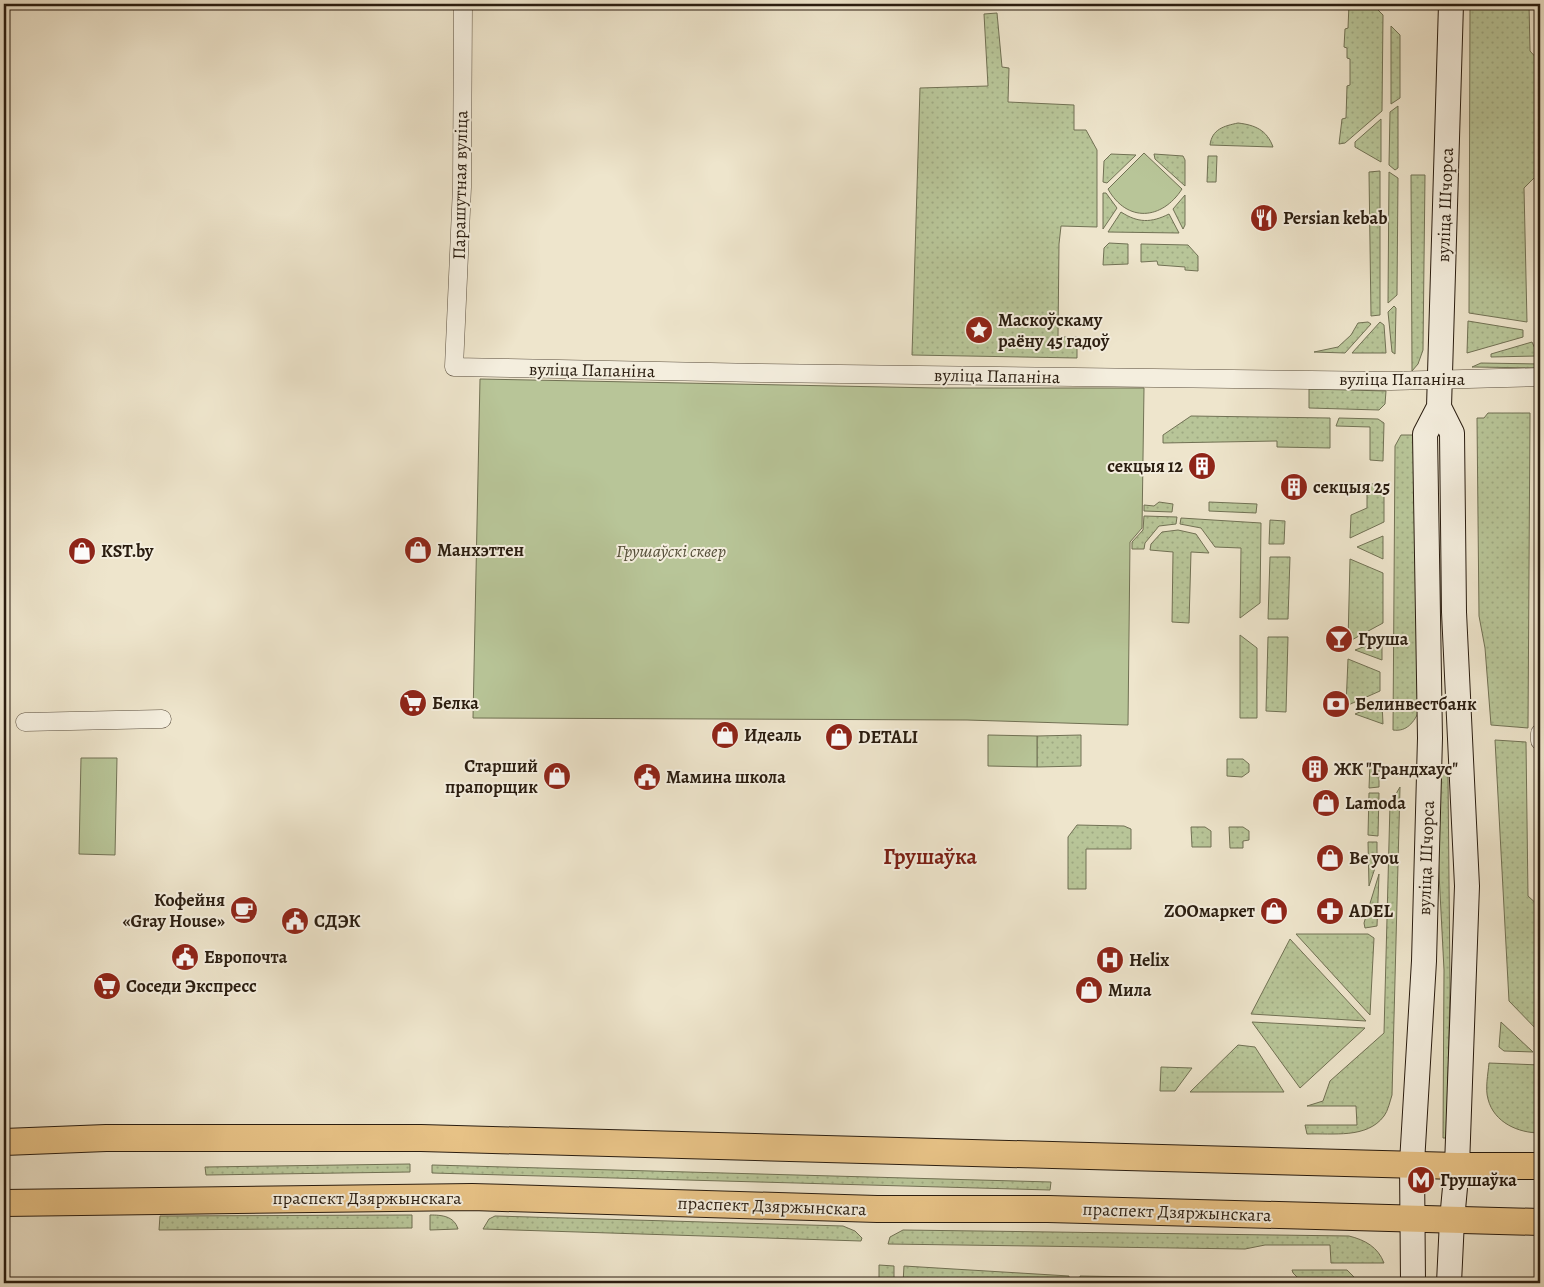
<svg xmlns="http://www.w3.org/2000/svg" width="1544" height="1287" viewBox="0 0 1544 1287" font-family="Alegreya,serif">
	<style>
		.grass { fill: url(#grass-dots); stroke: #717154 }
		.green { fill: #b8c598; stroke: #717154 }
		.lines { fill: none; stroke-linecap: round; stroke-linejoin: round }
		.street-casing { stroke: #5b4f3f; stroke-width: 19 }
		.secondary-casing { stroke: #2a1d10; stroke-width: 26 }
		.primary-casing { stroke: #2a1d10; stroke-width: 28 }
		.street { stroke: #f4eede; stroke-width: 18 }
		.secondary { stroke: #f4eede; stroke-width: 24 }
		.primary { stroke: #e7c286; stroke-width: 26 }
		.labels { text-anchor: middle; stroke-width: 4; stroke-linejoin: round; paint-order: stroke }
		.street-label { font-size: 18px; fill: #2a1d10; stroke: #f4eede }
		.poi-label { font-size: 18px; font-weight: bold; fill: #2a1d10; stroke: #f4eede; text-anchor: start }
		.park-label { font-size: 18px; font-style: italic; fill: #554f39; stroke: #f4eede }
		.district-label { font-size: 22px; font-weight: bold; fill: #7a1f14; stroke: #f4eede }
	</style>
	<defs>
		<pattern id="grass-dots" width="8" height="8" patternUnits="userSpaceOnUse" patternTransform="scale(1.25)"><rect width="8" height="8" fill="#b8c598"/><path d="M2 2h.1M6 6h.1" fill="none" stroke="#9ea982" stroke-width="1.8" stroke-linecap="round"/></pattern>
	</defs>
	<rect width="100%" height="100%" fill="#eee5cc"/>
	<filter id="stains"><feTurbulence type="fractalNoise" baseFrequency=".004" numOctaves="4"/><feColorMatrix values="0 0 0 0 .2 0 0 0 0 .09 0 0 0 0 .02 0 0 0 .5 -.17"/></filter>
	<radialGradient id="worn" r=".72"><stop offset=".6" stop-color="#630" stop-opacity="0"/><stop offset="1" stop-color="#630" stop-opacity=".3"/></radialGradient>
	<!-- grass -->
	<path class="grass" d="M 1349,4 L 1372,4 L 1383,15 L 1382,111 L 1345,143 L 1339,144 L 1342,119 L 1346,118 L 1347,86 L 1350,85 L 1350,59 L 1347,58 L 1347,48 L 1344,47 L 1345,29 L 1348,28 Z
		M 1470,4 L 1529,4 L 1530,51 L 1540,62 L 1540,172 L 1524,188 L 1527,322 L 1469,313 Z
		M 997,13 L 1002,67 L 1009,68 L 1008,102 L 1074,105 L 1074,130 L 1086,130 L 1097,150 L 1097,227 L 1061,226 L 1059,244 L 1058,337 L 1077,337 L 1077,358 L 912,355 L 920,88 L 988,86 L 984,14 Z
		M 1391,26 L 1400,35 L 1400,98 L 1391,104 Z
		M 1398,106 L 1398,168 L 1395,170 L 1389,165 L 1390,112 Z
		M 1381,119 L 1381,162 L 1355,147 L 1355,142 Z
		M 1238,123 C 1255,125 1267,130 1273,147 L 1210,145 C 1212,129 1224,126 1238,123 Z
		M 1111,154 L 1136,155 L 1107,183 L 1103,182 L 1104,161 Z
		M 1154,154 L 1183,156 L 1185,160 L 1185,186 L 1155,159 Z
		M 1208,156 L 1217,156 L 1216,182 L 1207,182 Z
		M 1380,171 L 1380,315 L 1371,316 L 1369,172 Z
		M 1389,172 L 1398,178 L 1397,295 L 1388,303 Z
		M 1411,175 L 1425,175 L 1423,350 L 1418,364 L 1412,371 Z
		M 1103,193 L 1106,193 L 1117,208 L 1103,229 Z
		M 1185,195 L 1185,225 L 1183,229 L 1173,209 Z
		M 1121,212 C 1138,223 1151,223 1169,214 L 1179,233 L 1108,232 Z
		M 1109,243 L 1128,244 L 1128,264 L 1103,265 L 1104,248 Z
		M 1141,244 L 1188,245 L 1198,256 L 1198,271 L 1185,270 L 1185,267 L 1158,265 L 1157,261 L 1141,262 Z
		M 1394,306 L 1396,308 L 1395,354 L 1392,352 L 1388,312 Z
		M 1468,321 L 1523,330 L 1523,337 L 1467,353 Z
		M 1368,322 L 1371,324 L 1345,353 L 1314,352 L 1338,347 L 1351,335 L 1358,323 Z
		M 1380,322 L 1384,325 L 1386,353 L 1352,353 Z
		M 1532,342 L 1538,355 L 1537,356 L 1491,357 L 1491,354 Z
		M 1481,363 L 1540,364 L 1540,368 L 1472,367 Z
		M 1309,389 L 1386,391 L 1385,404 L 1379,410 L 1309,408 Z
		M 1488,413 L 1530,413 L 1528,728 L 1491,725 L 1485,648 L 1479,616 L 1477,418 L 1484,418 Z
		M 1191,416 L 1330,418 L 1330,448 L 1277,447 L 1277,441 L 1163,443 L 1163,435 Z
		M 1339,418 L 1378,419 L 1384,423 L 1383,461 L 1370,460 L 1370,427 L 1336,426 Z
		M 1401,435 L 1416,435 L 1419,711 C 1414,722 1407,732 1393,730 L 1395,446 Z
		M 1367,484 L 1384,484 L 1384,522 L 1350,538 L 1351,515 L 1367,508 Z
		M 1159,502 L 1173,504 L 1172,512 L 1144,511 L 1144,505 L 1154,506 Z
		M 1209,502 L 1257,504 L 1256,513 L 1209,511 Z
		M 1144,516 L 1177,517 L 1176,524 L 1159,526 L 1145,543 L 1144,549 L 1132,549 L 1132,542 L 1143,530 Z
		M 1181,518 L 1261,523 L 1260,603 L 1240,618 L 1241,548 L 1215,547 L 1201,528 L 1180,524 Z
		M 1270,520 L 1285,521 L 1284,544 L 1269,544 Z
		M 1178,530 L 1196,534 L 1209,553 L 1191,552 L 1189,623 L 1172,622 L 1173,552 L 1150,550 L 1151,544 L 1162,532 Z
		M 1383,536 L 1383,559 L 1357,547 Z
		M 1270,557 L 1290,557 L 1288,619 L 1268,619 Z
		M 1350,559 L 1383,573 L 1383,623 L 1348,642 Z
		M 1240,635 L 1257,648 L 1257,718 L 1240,718 Z
		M 1268,637 L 1288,637 L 1286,712 L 1266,711 Z
		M 1382,640 L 1382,660 L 1355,650 Z
		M 1348,659 L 1380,672 L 1380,691 L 1346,706 Z
		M 1382,703 L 1383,724 L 1355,714 Z
		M 1081,735 L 1081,766 L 1037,767 L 1037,736 Z
		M 1495,740 L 1526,742 L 1528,896 L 1540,907 L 1540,1033 L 1509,1001 Z
		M 1227,759 L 1243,759 L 1249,764 L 1249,772 L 1242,777 L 1227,776 Z
		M 1370,763 L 1379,766 L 1379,787 L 1369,788 Z
		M 1440,770 L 1444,770 L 1448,776 L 1450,985 L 1447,1138 L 1443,1138 L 1444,970 L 1434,776 Z
		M 1400,787 L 1392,1095 C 1390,1101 1388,1111 1384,1116 C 1367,1139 1333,1133 1307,1134 L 1305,1125 L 1357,1125 L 1356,1106 L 1307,1106 L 1323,1101 L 1330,1081 L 1384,1033 L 1390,804 Z
		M 1369,793 L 1379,793 L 1378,836 L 1368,835 Z
		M 1077,825 L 1124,826 L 1131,829 L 1131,849 L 1086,849 L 1086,889 L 1068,889 L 1068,837 Z
		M 1191,827 L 1205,827 L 1211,831 L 1211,847 L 1192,847 Z
		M 1229,827 L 1243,827 L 1249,831 L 1249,840 L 1243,841 L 1243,848 L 1230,848 Z
		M 1368,842 L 1377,842 L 1377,862 L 1369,886 Z
		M 1379,874 L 1377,926 L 1365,928 L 1364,923 Z
		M 1296,934 L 1368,934 L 1374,938 L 1370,1015 Z
		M 1290,939 L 1366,1021 L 1251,1014 Z
		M 1252,1022 L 1365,1028 L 1300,1088 Z
		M 1501,1022 L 1533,1052 L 1504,1051 L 1499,1047 Z
		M 1238,1045 L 1255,1047 L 1284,1092 L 1190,1092 Z
		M 1489,1063 L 1540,1065 L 1540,1133 C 1519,1133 1494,1123 1488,1099 C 1485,1089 1488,1074 1489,1063 Z
		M 1161,1067 L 1192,1068 L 1175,1091 L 1160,1091 Z
		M 410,1164 L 410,1172 L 206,1175 L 205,1167 Z
		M 432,1165 L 1051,1182 L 1050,1190 L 432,1173 Z
		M 412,1215 L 412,1228 L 159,1230 L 160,1216 Z
		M 430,1215 C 442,1215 454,1216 458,1229 L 430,1230 Z
		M 495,1216 L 843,1226 L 855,1231 L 862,1238 L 861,1241 L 483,1229 L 489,1219 Z
		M 903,1230 L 1349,1236 C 1365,1240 1378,1247 1384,1263 L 1331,1263 L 1330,1245 L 1265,1245 L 1245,1249 L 888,1244 L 890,1237 Z
		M 879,1265 L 894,1266 L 894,1283 L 879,1283 Z
		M 904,1266 L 1069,1276 L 1069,1283 L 903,1283 Z
		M 1292,1270 L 1347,1270 L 1360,1283 L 1303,1283 L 1293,1273 Z
		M 1080,1276 L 1259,1279 L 1254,1283 L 1080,1283 Z"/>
	<!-- green -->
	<path class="green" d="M 1144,153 L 1182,189 C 1162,220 1127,223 1108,189 Z
		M 480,379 L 936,388 L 1144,388 L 1142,528 L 1130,542 L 1128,725 L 967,720 L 473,718 Z
		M 988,735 L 1037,736 L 1037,767 L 988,766 Z
		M 81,758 L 117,758 L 115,855 L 79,854 Z"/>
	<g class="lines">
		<!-- street casing -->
		<g class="street-casing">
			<path id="street" d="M 463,4 L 462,187 L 454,367 L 761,373 L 1391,381 L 1540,377
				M 25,722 L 162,719
				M 1540,733 L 1540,741"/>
		</g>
		<!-- secondary casing -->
		<g class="secondary-casing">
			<path id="secondary" d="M 1439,407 L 1452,433 L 1454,612 L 1467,886 L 1457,1166 L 1452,1220 L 1449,1283
				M 1413,1283 L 1412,1163 L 1424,961 L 1430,738 L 1425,434 L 1439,407 L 1451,4"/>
		</g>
		<!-- primary casing -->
		<g class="primary-casing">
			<path id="primary" d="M 4,1142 L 106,1138 L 421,1138 L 1457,1166 L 1540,1166
				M 4,1203 L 472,1197 L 877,1209 L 1048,1209 L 1540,1222"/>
		</g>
		<!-- street -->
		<use href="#street" class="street"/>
		<!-- secondary -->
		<use href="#secondary" class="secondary"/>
		<!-- primary -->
		<use href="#primary" class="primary"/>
	</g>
	<!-- icons -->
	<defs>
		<g id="restaurant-disc" transform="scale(1.4375)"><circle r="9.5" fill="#8f2418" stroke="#f4eede"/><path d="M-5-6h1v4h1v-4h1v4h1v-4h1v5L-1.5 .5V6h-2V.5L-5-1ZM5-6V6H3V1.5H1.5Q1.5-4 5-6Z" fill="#fff"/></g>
		<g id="sight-disc" transform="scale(1.4375)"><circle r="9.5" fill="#8f2418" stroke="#f4eede"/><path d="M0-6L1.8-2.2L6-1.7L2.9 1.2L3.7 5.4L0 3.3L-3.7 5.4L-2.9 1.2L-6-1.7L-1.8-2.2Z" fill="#fff"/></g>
		<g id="building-disc" transform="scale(1.4375)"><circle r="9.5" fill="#8f2418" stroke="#f4eede"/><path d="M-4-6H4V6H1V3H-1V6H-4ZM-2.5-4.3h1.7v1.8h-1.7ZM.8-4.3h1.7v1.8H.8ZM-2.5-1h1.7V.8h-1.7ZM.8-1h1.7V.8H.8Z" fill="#fff"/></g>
		<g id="shop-disc" transform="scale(1.4375)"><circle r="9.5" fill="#8f2418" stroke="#f4eede"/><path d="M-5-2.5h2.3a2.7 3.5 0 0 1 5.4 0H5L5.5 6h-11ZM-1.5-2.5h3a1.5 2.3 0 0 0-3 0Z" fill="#fff"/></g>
		<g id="bar-disc" transform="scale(1.4375)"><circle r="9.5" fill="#8f2418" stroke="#f4eede"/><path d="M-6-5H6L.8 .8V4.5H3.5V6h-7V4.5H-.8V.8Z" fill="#fff"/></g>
		<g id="supermarket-disc" transform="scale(1.4375)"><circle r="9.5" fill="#8f2418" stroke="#f4eede"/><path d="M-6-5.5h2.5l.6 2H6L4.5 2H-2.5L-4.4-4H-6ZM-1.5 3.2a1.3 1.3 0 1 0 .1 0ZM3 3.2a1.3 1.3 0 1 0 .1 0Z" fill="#fff"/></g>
		<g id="bank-disc" transform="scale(1.4375)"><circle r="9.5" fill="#8f2418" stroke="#f4eede"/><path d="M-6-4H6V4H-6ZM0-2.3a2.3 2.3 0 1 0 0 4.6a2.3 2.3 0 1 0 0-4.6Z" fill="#fff"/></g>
		<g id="civic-disc" transform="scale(1.4375)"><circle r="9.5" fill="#8f2418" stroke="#f4eede"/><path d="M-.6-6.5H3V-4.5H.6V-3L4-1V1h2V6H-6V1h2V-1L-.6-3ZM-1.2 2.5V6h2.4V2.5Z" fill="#fff"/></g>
		<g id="cafe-disc" transform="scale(1.4375)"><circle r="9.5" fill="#8f2418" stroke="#f4eede"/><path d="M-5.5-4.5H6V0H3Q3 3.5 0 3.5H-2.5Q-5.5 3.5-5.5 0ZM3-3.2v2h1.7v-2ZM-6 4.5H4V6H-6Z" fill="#fff"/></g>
		<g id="pharmacy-disc" transform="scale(1.4375)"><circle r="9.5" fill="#8f2418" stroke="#f4eede"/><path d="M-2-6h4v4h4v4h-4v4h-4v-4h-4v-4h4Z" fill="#fff"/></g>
		<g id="hospital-disc" transform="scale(1.4375)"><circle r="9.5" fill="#8f2418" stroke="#f4eede"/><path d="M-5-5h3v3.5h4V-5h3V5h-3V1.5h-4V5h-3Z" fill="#fff"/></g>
		<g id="metro-disc" transform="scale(1.4375)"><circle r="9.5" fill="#8f2418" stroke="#f4eede"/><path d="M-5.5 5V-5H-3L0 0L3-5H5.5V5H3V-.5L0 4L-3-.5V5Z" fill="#fff"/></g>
	</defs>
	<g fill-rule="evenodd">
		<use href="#restaurant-disc" x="1264" y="218"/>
		<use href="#sight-disc" x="979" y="330"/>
		<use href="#building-disc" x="1202" y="466"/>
		<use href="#building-disc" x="1294" y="487"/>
		<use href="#shop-disc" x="418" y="550"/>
		<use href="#shop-disc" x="82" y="551"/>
		<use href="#bar-disc" x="1339" y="639"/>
		<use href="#supermarket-disc" x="413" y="703"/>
		<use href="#bank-disc" x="1336" y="704"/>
		<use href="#shop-disc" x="725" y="735"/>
		<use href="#shop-disc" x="839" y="737"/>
		<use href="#building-disc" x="1315" y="769"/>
		<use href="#shop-disc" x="557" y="776"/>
		<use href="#civic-disc" x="647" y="777"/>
		<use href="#shop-disc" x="1326" y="803"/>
		<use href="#shop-disc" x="1330" y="858"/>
		<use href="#cafe-disc" x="244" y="910"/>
		<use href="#shop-disc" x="1274" y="911"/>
		<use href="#pharmacy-disc" x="1330" y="911"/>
		<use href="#civic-disc" x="295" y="921"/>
		<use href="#civic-disc" x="185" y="957"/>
		<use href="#hospital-disc" x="1110" y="960"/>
		<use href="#supermarket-disc" x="107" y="986"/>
		<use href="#shop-disc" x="1089" y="990"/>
		<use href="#metro-disc" x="1421" y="1180"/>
	</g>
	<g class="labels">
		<!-- street labels -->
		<g class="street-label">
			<text transform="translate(460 185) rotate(-89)" y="6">Парашутная вуліца</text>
			<text transform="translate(1445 205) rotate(-88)" y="6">вуліца Шчорса</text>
			<text transform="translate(592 370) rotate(1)" y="6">вуліца Папаніна</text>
			<text transform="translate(997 376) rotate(1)" y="6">вуліца Папаніна</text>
			<text x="1402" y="385">вуліца Папаніна</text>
			<text transform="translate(1426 858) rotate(-88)" y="6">вуліца Шчорса</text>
			<text x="367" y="1204">праспект Дзяржынскага</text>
			<text transform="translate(772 1206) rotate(2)" y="6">праспект Дзяржынскага</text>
			<text transform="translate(1177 1212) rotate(2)" y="6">праспект Дзяржынскага</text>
		</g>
		<!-- poi labels -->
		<g class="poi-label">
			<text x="1283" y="224">Persian kebab</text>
			<text x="998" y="326">Маскоўскаму<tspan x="998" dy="21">раёну 45 гадоў</tspan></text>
			<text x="1183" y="472" text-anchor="end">секцыя 12</text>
			<text x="1313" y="493">секцыя 25</text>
			<text x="437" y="556">Манхэттен</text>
			<text x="101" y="557">KST.by</text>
			<text x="1358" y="645">Груша</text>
			<text x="432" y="709">Белка</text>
			<text x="1355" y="710">Белинвестбанк</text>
			<text x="744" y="741">Идеаль</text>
			<text x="858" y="743">DETALI</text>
			<text x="538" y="772" text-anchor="end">Старший<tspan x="538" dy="21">прапорщик</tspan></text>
			<text x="1334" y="775">ЖК "Грандхаус"</text>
			<text x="666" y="783">Мамина школа</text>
			<text x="1345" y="809">Lamoda</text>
			<text x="1349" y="864">Be you</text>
			<text x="225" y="906" text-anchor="end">Кофейня<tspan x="225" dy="21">«Gray House»</tspan></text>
			<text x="1255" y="917" text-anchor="end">ZOOмаркет</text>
			<text x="1349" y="917">ADEL</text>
			<text x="314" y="927">СДЭК</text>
			<text x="204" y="963">Европочта</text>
			<text x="1129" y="966">Helix</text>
			<text x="126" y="992">Соседи Экспресс</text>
			<text x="1108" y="996">Мила</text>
			<text x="1440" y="1186">Грушаўка</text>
		</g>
		<!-- park labels -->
		<g class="park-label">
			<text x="671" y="557">Грушаўскі сквер</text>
		</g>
		<!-- district labels -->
		<g class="district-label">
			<text x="930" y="864">Грушаўка</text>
		</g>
	</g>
	<!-- margin -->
	<rect width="1544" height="1287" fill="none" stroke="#eee5cc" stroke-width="20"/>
	<rect x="5" y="5" width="1534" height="1277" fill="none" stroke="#2a1d10" stroke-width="2.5"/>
	<rect x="10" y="10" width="1524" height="1267" fill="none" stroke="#2a1d10"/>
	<rect width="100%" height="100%" filter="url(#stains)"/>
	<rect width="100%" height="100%" fill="url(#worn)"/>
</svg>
